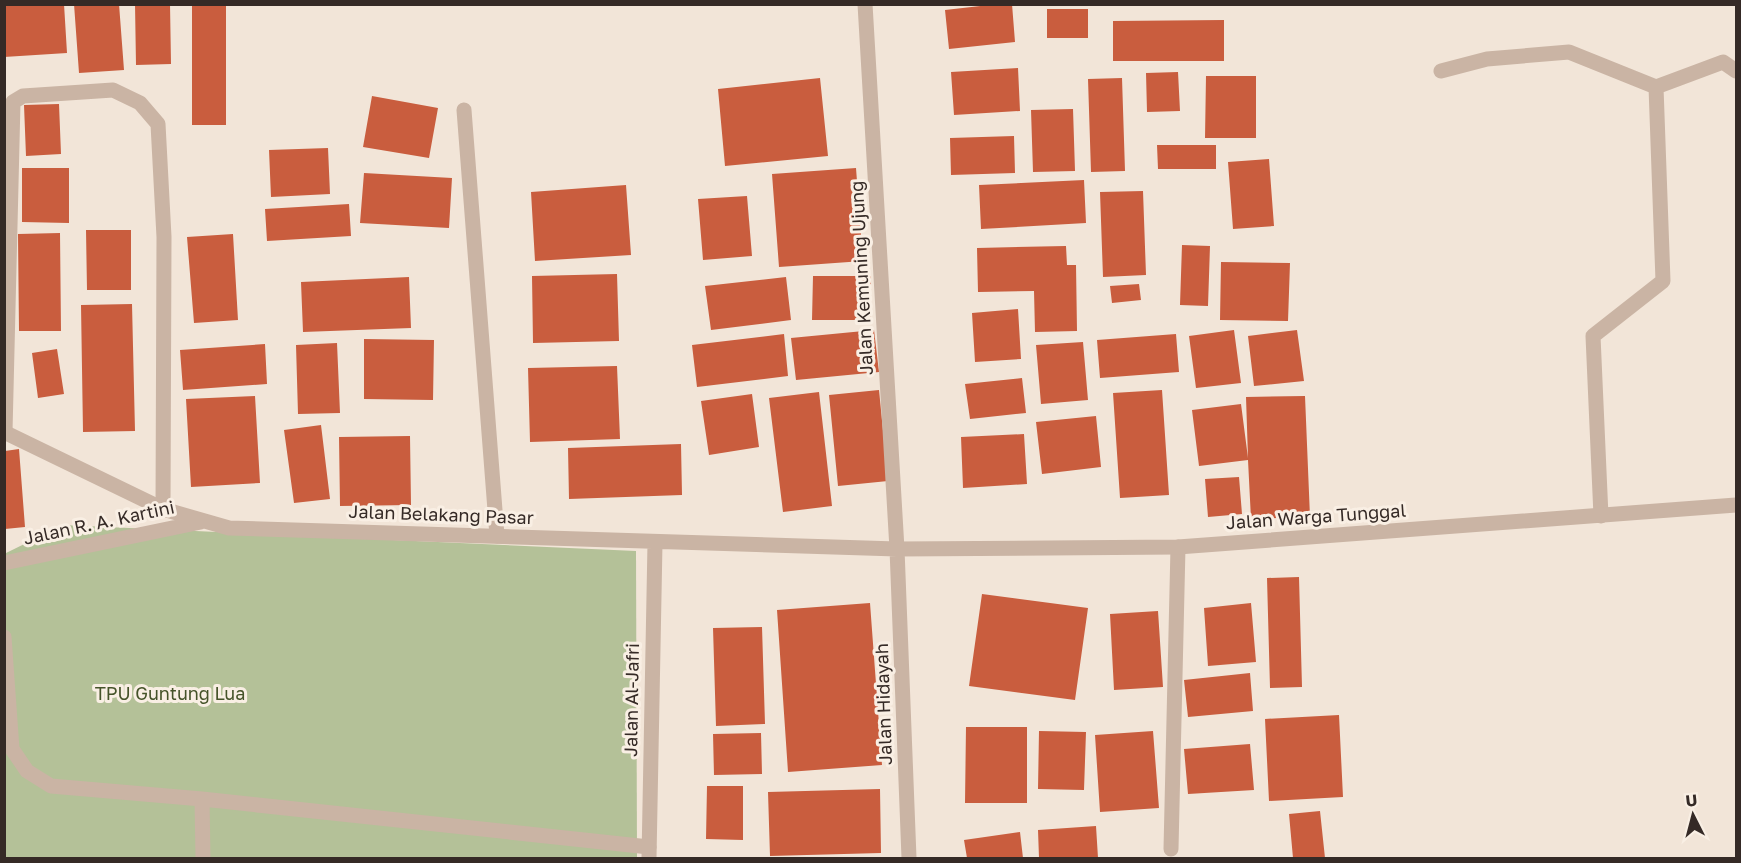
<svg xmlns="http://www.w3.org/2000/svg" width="1741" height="863" viewBox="0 0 1741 863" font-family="'Golos Text',sans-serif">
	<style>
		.green { fill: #b4c198 }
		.building { fill: #c95d3e }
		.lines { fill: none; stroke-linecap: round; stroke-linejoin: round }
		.service { stroke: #cab4a4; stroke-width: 15 }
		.minor { stroke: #cab4a4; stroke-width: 15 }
		.tertiary { stroke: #cab4a4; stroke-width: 15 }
		.labels { text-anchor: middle; stroke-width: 6; stroke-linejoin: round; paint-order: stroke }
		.street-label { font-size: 18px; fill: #352a26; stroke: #f9efe4 }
		.park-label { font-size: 18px; fill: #455329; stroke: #f9efe4 }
	</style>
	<rect width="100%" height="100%" fill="#f2e5d8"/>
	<!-- green -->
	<path class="green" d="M 63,525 L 636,551 L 637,858 L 5,858 L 4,554 Z"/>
	<!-- building -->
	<path class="building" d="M 4,4 L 64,4 L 67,53 L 4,57 Z
		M 74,4 L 119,4 L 124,70 L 79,73 Z
		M 135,4 L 170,4 L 171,64 L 136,65 Z
		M 192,4 L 226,4 L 226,125 L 192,125 Z
		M 998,4 L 1012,4 L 1015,42 L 949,49 L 945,10 Z
		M 1047,9 L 1088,9 L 1088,38 L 1047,38 Z
		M 1224,20 L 1224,61 L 1113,61 L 1113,21 Z
		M 1018,68 L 1020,111 L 954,115 L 951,72 Z
		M 1178,72 L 1180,111 L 1147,112 L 1146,73 Z
		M 1206,76 L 1256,76 L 1256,138 L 1205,138 Z
		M 820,78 L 828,156 L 725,166 L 718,89 Z
		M 1122,78 L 1125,171 L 1091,172 L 1088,79 Z
		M 372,96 L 438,108 L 429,158 L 363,147 Z
		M 59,104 L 61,154 L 26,156 L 24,105 Z
		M 1073,109 L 1075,171 L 1033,172 L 1031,110 Z
		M 1014,136 L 1015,173 L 951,175 L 950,138 Z
		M 1157,145 L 1216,145 L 1216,169 L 1158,169 Z
		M 328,148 L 330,194 L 271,197 L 269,150 Z
		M 1269,159 L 1274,226 L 1233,229 L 1228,162 Z
		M 22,168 L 69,168 L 69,223 L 22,222 Z
		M 856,168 L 863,261 L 779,267 L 772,174 Z
		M 364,173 L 452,178 L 449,228 L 360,223 Z
		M 1084,180 L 1086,223 L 981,229 L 979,185 Z
		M 626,185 L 631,255 L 535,261 L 531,192 Z
		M 1143,191 L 1146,275 L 1103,277 L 1100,192 Z
		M 747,196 L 752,256 L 703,260 L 698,199 Z
		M 349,204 L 351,236 L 267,241 L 265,209 Z
		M 86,230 L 131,230 L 131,290 L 87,290 Z
		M 60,233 L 61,331 L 19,331 L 18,234 Z
		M 233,234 L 238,320 L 194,323 L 187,237 Z
		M 1182,245 L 1210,246 L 1208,306 L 1180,305 Z
		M 1066,246 L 1067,265 L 1076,265 L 1077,331 L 1035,332 L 1034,291 L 978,292 L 977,248 Z
		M 1221,262 L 1290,263 L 1288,321 L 1220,320 Z
		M 617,274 L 619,341 L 533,343 L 532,276 Z
		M 813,276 L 871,276 L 871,320 L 812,320 Z
		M 409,277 L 411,328 L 303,332 L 301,282 Z
		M 786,277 L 791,320 L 711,330 L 705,286 Z
		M 1139,284 L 1141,300 L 1112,303 L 1110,286 Z
		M 132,304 L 135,431 L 83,432 L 81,305 Z
		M 1018,309 L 1021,359 L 975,362 L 972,313 Z
		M 874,330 L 879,372 L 796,380 L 791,338 Z
		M 1234,330 L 1241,383 L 1196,388 L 1189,336 Z
		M 1297,330 L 1304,381 L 1254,386 L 1248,336 Z
		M 784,334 L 788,376 L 697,387 L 692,345 Z
		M 1176,334 L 1179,372 L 1100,378 L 1097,340 Z
		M 364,339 L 434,340 L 433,400 L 364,399 Z
		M 1083,342 L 1088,400 L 1041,404 L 1036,345 Z
		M 337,343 L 340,413 L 298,414 L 296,345 Z
		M 265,344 L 267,384 L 183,390 L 180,350 Z
		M 57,349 L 64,394 L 38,398 L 32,353 Z
		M 617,366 L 620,439 L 530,442 L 528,368 Z
		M 1022,378 L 1026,413 L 970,419 L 965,384 Z
		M 879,390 L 888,481 L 838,486 L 829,395 Z
		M 1162,390 L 1169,495 L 1120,498 L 1113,393 Z
		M 819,392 L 832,506 L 783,512 L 769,398 Z
		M 752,394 L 759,447 L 709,455 L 701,401 Z
		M 255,396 L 260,483 L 191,487 L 186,399 Z
		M 1305,396 L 1310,517 L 1251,519 L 1248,460 L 1199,466 L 1192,410 L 1241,404 L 1248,458 L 1246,397 Z
		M 1096,416 L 1101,467 L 1042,474 L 1036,422 Z
		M 321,425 L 330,499 L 294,503 L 284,430 Z
		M 1024,434 L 1027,484 L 963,488 L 961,437 Z
		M 410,436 L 411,505 L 340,506 L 339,437 Z
		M 681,444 L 682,495 L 569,499 L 568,448 Z
		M 19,449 L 25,527 L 5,529 L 5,451 Z
		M 1239,477 L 1242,514 L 1208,517 L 1205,479 Z
		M 1299,577 L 1302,687 L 1270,688 L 1267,578 Z
		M 982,594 L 1088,608 L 1075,700 L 969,686 Z
		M 870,603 L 882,765 L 788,772 L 777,610 Z
		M 1251,603 L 1256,662 L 1208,666 L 1204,608 Z
		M 1158,611 L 1163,687 L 1114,690 L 1110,614 Z
		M 762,627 L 765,724 L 716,726 L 713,628 Z
		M 1250,673 L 1253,711 L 1188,717 L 1184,680 Z
		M 1339,715 L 1343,797 L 1269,801 L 1265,719 Z
		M 966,727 L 1027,727 L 1027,803 L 965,803 Z
		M 1039,731 L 1086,732 L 1084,790 L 1038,789 Z
		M 1153,731 L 1159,808 L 1100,812 L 1095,735 Z
		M 761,733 L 762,774 L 714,775 L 713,734 Z
		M 1250,744 L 1254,790 L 1188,794 L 1184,749 Z
		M 707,786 L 743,786 L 743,840 L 706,839 Z
		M 880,789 L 881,853 L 770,856 L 768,792 Z
		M 1320,811 L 1325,858 L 1293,858 L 1289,814 Z
		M 1096,826 L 1098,858 L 1039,858 L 1038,830 Z
		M 1020,832 L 1023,858 L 967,858 L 964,840 Z"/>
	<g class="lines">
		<!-- service -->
		<path class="service" d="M 4,637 L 12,749 L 27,771 L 51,786 L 202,799 L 649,847
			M 202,799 L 203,858"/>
		<!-- minor -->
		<path class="minor" d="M 1441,71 L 1487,59 L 1569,52 L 1656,87
			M 464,110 L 497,536
			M 5,432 L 13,102 L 23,96 L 113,90 L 140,103 L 158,124 L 164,237 L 163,509
			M 1601,516 L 1593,336 L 1663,281 L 1656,87 L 1723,62 L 1736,71
			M 1171,849 L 1178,547"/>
		<!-- tertiary -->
		<path class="tertiary" d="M 865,4 L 897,549 L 909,858
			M 4,432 L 163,509 L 229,528 L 897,549 L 1178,547 L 1736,505
			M 4,563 L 201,522
			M 649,858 L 655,543"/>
	</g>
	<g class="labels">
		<!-- street labels -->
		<g class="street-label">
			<text transform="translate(862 278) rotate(-93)" y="6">Jalan Kemuning Ujung</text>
			<text transform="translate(441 515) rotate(2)" y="6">Jalan Belakang Pasar</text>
			<text transform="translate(1316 517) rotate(-4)" y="6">Jalan Warga Tunggal</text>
			<text transform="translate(99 523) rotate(-12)" y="6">Jalan R. A. Kartini</text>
			<text transform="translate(632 700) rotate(-89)" y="6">Jalan Al-Jafri</text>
			<text transform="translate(884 704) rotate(-92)" y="6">Jalan Hidayah</text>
		</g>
		<!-- park labels -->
		<g class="park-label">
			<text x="170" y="700">TPU Guntung Lua</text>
		</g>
	</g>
	<!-- border -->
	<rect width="1741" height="863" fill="none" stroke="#352a26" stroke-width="12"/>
	<!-- north arrow -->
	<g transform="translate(1693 815) rotate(354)" stroke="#f9efe4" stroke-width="4.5" paint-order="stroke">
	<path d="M0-4.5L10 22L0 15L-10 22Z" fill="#352a26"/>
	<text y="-9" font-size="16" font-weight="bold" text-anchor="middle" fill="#352a26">U</text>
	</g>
</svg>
